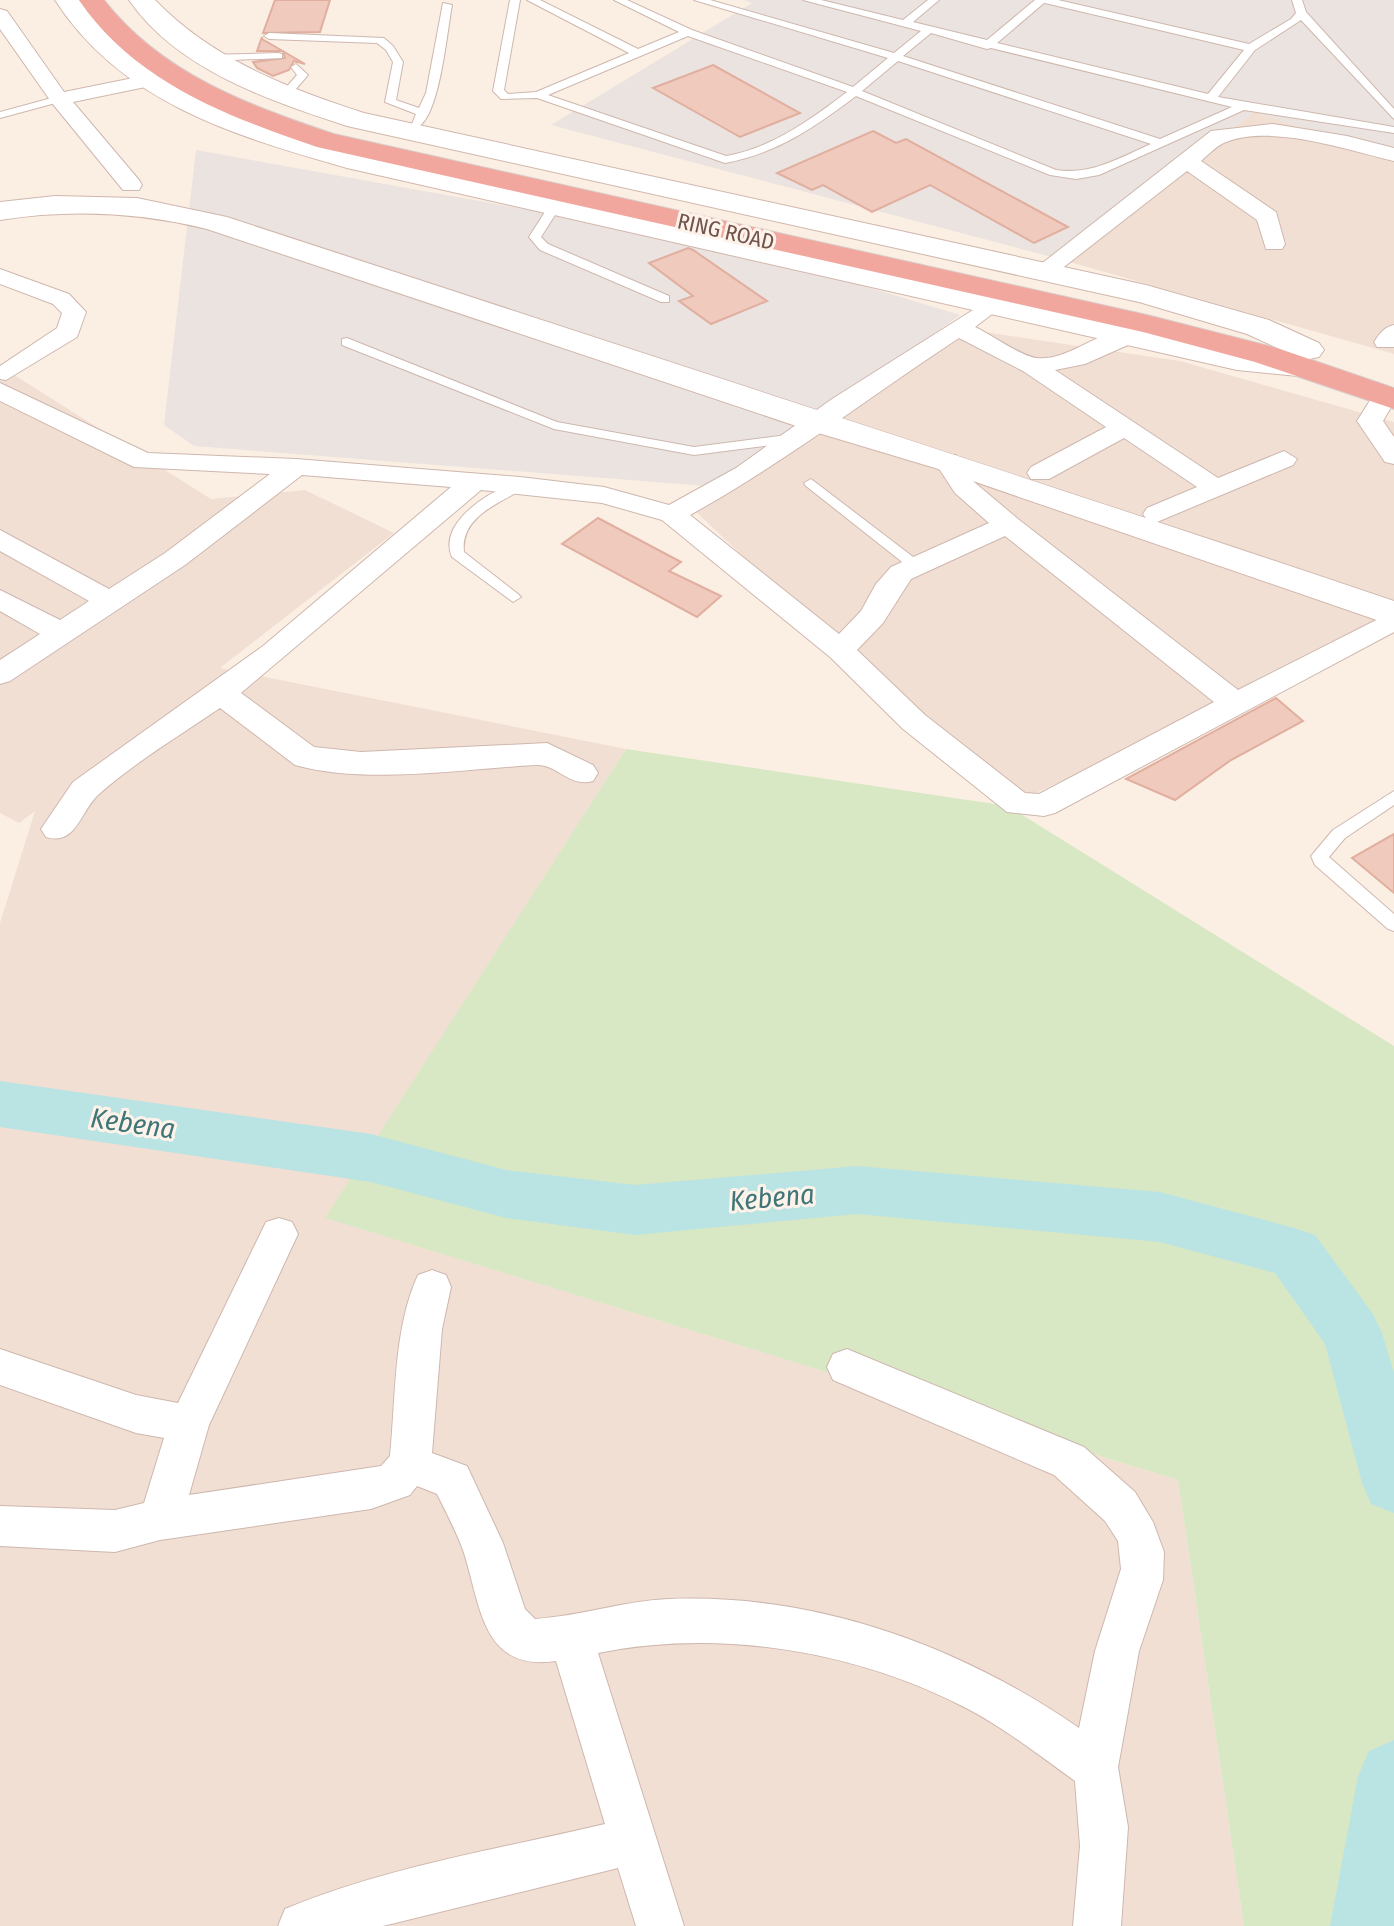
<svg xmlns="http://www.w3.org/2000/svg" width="1394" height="1926" viewBox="0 0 1394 1926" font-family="'Fira Sans Condensed',sans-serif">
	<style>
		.residential { fill: #f2dfd3 }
		.industrial { fill: #ebe3df }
		.green { fill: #d8e8c4 }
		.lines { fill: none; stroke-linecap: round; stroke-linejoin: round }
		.river { fill: #bae3e3; fill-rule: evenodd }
		.building { fill: #efcabd; stroke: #e1ae9f; stroke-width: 2 }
		.lane-casing { stroke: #ceb7ae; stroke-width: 2 }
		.street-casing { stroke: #ceb7ae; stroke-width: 2 }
		.secondary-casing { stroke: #d1b6ac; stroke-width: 2 }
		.highway-casing { stroke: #d8cfcd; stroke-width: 2 }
		.lane { fill: #fff; fill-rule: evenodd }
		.street { fill: #fff; fill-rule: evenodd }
		.secondary { fill: #fff; fill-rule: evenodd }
		.highway { fill: #f2a79e; fill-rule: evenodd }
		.labels { text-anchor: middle; stroke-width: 6; stroke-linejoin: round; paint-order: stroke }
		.far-street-label { font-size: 22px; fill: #72534b; stroke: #fef3ea }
		.water-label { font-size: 28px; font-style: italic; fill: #407677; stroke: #fef3ea }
	</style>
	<rect width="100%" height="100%" fill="#fbefe4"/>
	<!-- residential -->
	<path class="residential" d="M 1255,112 L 1394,159 L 1394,354 L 1052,257 Z
		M 963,329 L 1180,361 L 1394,422 L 1394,625 L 1008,806 L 695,511 Z
		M 0,366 L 211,499 L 305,490 L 394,533 L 220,668 L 626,749 L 326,1218 L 1178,1480 L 1244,1926 L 0,1926 L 0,923 L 35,811 L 19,823 L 0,813 Z"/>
	<!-- industrial -->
	<path class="industrial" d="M 744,0 L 1394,0 L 1394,159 L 1255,112 L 1052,257 L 551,125 L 752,3 Z
		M 196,150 L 541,212 L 811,270 L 960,315 L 719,487 L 194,446 L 164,425 Z"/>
	<!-- green -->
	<path class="green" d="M 626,749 L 1008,806 L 1394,1046 L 1394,1926 L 1244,1926 L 1178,1480 L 325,1218 Z"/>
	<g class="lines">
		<!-- river -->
		<path class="river" d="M 0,1081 L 371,1134 L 506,1170 L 635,1185 L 857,1166 L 1160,1192 L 1294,1228 L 1315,1235 L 1373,1314 L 1382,1333 L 1394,1373 L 1394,1513 L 1371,1504 L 1362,1483 L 1325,1344 L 1275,1273 L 1160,1242 L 857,1214 L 635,1235 L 506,1218 L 371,1182 L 0,1127 Z
			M 1394,1740 L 1394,1926 L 1330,1926 L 1358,1776 L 1369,1751 Z"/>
	</g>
	<!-- building -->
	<path class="building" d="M 275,0 L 330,0 L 320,32 L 263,33 Z
		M 262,37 L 262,39 L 305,64 L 294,61 L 289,70 L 273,76 L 257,68 L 253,62 L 285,58 L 283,51 L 257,51 Z
		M 713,65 L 800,113 L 740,137 L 653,88 Z
		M 873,131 L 896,143 L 906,139 L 1068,227 L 1034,243 L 930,185 L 872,212 L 823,185 L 812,190 L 777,173 Z
		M 688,248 L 693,250 L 767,301 L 711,324 L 679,301 L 693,296 L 649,263 Z
		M 598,518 L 681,562 L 669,571 L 721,596 L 697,617 L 562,544 Z
		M 1276,698 L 1303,721 L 1231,760 L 1175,800 L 1126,779 Z
		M 1394,834 L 1394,893 L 1352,858 Z"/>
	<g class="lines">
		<!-- lane casing -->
		<g class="lane-casing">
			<path id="lane" d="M 510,0 L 520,0 L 504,90 L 508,94 L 536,92 L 629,53 L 527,0 L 540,0 L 638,49 L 679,32 L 614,0 L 627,0 L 692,30 L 853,87 L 888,58 L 694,0 L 710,0 L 894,53 L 921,31 L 803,0 L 821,0 L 903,20 L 928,0 L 939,0 L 913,22 L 987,40 L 1035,0 L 1058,0 L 1249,44 L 1291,19 L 1296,13 L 1292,0 L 1302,0 L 1306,12 L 1394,109 L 1394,119 L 1301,20 L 1255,50 L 1218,97 L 1394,127 L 1394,133 L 1244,110 L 1099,175 L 1076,179 L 1050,175 L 856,96 C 815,127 776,154 725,163 L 537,98 L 501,99 L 493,91 ZM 1044,3 L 1045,3 L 1244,50 L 1208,94 L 997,43 ZM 931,33 L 987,49 L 991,48 L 1232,107 L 1160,139 L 903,56 ZM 688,36 L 847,92 C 810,120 772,148 726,156 L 548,95 ZM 898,61 L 1151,144 C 1119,158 1092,175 1056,170 L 862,91 Z
				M 443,3 L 452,5 C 447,31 440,115 418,127 L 412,124 L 416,114 L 385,102 L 393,62 L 386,50 L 377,43 L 269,39 L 264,36 L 269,33 L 384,38 L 393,46 L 403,62 L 396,100 L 419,108 L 426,93 Z
				M 278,53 L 282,54 L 282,58 L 209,61 L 204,58 L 209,55 Z
				M 296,64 L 308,75 L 289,97 L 281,97 L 281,93 L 297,75 L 291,67 Z
				M 59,96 L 64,99 L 63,101 L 0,118 L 0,112 Z
				M 550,204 L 560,207 L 541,237 L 548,244 L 669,296 L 669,302 L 661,302 L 540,250 L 529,237 Z
				M 347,338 L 557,422 L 694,447 L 795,434 L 802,438 L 795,442 L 694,455 L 554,429 L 342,345 L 342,339 Z
				M 811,479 L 921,563 L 921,569 L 911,569 L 806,486 L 804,483 Z
				M 520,481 L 525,482 L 525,488 C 499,503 460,517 464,552 L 518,594 L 521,597 L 513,602 L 452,557 C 437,522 492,489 520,481 Z
				M 1394,791 L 1394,805 L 1345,838 L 1329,857 L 1394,914 L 1394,931 L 1388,929 L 1315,865 L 1311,856 L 1333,830 Z"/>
		</g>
		<!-- street casing -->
		<g class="street-casing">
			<path id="street" d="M 0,9 L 7,11 L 64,92 L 148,75 L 155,77 L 158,81 L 155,85 L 73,102 L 139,180 L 142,185 L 139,190 L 123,190 L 52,103 L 0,29 Z
				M 1273,124 L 1347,136 L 1394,148 L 1394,161 C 1347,150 1273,124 1226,142 C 1217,145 1208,155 1201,161 L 1276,212 L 1285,244 L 1282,249 L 1266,249 L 1257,220 L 1187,171 L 1051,277 L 1043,279 L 1031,272 L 1211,131 Z
				M 0,269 L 69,294 L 86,312 L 77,337 L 6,380 L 0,379 L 0,366 L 57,328 L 62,313 L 53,304 L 0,284 Z
				M 992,298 L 1004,305 L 975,327 C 990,334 1021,356 1036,358 C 1071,362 1104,323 1137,331 L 1140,336 L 1137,341 L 1085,364 L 1055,370 L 1218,478 L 1284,451 L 1297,459 L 1293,465 L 1157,522 L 1147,520 L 1143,514 L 1147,508 L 1197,487 L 1124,438 L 1049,479 L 1031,479 L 1027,473 L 1031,467 L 1106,427 L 1023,371 L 959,338 C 869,397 784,463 690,515 L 839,634 L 861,611 L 876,584 L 891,567 L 989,523 L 955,493 L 934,461 L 938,455 L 956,455 L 974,482 L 1018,519 L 1238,690 L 1394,611 L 1394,632 L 1055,813 L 1044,816 L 1007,812 L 903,729 L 830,657 L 662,520 L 602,503 L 481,490 L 241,693 L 314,747 L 361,752 L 547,743 L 593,765 L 598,773 L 593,781 C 569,788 558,764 536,765 C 462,769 366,785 295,765 L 220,708 C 179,736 135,762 98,795 C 80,812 76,846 46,837 L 41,829 L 73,782 L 263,646 L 451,487 L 302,475 L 185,565 L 10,681 L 0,684 L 0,660 L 40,634 L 0,611 L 0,590 L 60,620 L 89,601 L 0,551 L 0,530 L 109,589 L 165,553 L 270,474 L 134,467 L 0,401 L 0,383 L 148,453 L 296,459 L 520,477 L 604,487 L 669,505 L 736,468 L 832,399 ZM 1005,536 L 1214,702 L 1039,794 L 1025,793 L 925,715 L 857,650 L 883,623 L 911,579 Z
				M 1394,325 L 1394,347 L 1377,347 L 1374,342 C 1380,333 1384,327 1394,325 Z
				M 1385,388 L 1394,391 L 1394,402 L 1383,421 L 1394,437 L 1394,464 L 1385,462 L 1357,421 L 1376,391 Z
				M 279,1218 L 292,1222 L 298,1234 L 209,1425 L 189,1495 L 381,1466 L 390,1456 C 396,1398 393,1329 418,1275 L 432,1270 L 446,1275 L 451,1287 L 442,1329 L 432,1453 L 467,1466 L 503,1543 L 525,1609 L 535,1619 C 580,1616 623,1601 668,1599 C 815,1593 959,1645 1079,1728 L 1095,1651 L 1121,1569 L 1118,1541 L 1105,1521 L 1054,1475 L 833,1380 L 827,1367 L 833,1354 L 847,1349 L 1084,1447 L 1135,1492 L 1153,1522 L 1164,1552 L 1163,1580 L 1139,1651 L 1118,1767 L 1128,1827 L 1121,1926 L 1073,1926 L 1080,1846 L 1075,1781 C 1040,1756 1006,1729 968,1709 C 857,1651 721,1628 598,1653 L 684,1926 L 636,1926 L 618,1868 L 383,1926 L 278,1926 L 285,1909 C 386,1867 499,1849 605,1824 L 556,1661 C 481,1672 481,1605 463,1550 C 456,1531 446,1512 437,1494 L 417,1486 L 410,1495 L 371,1509 L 160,1540 L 115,1552 L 0,1546 L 0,1506 L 115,1510 L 144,1503 L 164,1438 L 136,1433 L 0,1385 L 0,1349 L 136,1395 L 178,1403 L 266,1222 Z"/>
		</g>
		<!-- secondary casing -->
		<g class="secondary-casing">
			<path id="secondary" d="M 55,0 L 79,0 C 142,94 264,127 366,156 L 1237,350 L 1295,356 L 1247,334 L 1139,302 L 347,126 C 271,101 177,70 129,0 L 155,0 C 212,59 287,88 364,113 L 1146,285 L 1269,320 L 1319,343 L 1324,350 L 1319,357 L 1309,359 L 1314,366 L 1309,373 L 1298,376 L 1237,370 L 347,168 C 236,136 121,103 55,0 Z
				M 55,196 L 137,198 L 227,217 C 616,345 1006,470 1394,601 L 1394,626 L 935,468 L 805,429 L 207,229 C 138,212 70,209 0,220 L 0,202 Z"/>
		</g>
		<!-- highway casing -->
		<g class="highway-casing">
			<path id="highway" d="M 79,0 L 104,0 C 162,74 248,105 334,134 L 1147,315 L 1277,348 L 1394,388 L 1394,409 L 1255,362 L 1143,332 L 317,147 C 226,116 135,82 79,0 Z"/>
		</g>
		<!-- lane -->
		<use href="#lane" class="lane"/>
		<!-- street -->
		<use href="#street" class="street"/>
		<!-- secondary -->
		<use href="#secondary" class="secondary"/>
		<!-- highway -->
		<use href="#highway" class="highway"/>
	</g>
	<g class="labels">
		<!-- far-street labels -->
		<g class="far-street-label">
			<text transform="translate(726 231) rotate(13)" y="8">RING ROAD</text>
		</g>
		<!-- water labels -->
		<g class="water-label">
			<text transform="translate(133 1123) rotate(8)" y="10">Kebena</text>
			<text transform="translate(772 1197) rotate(-5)" y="10">Kebena</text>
		</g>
	</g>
</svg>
